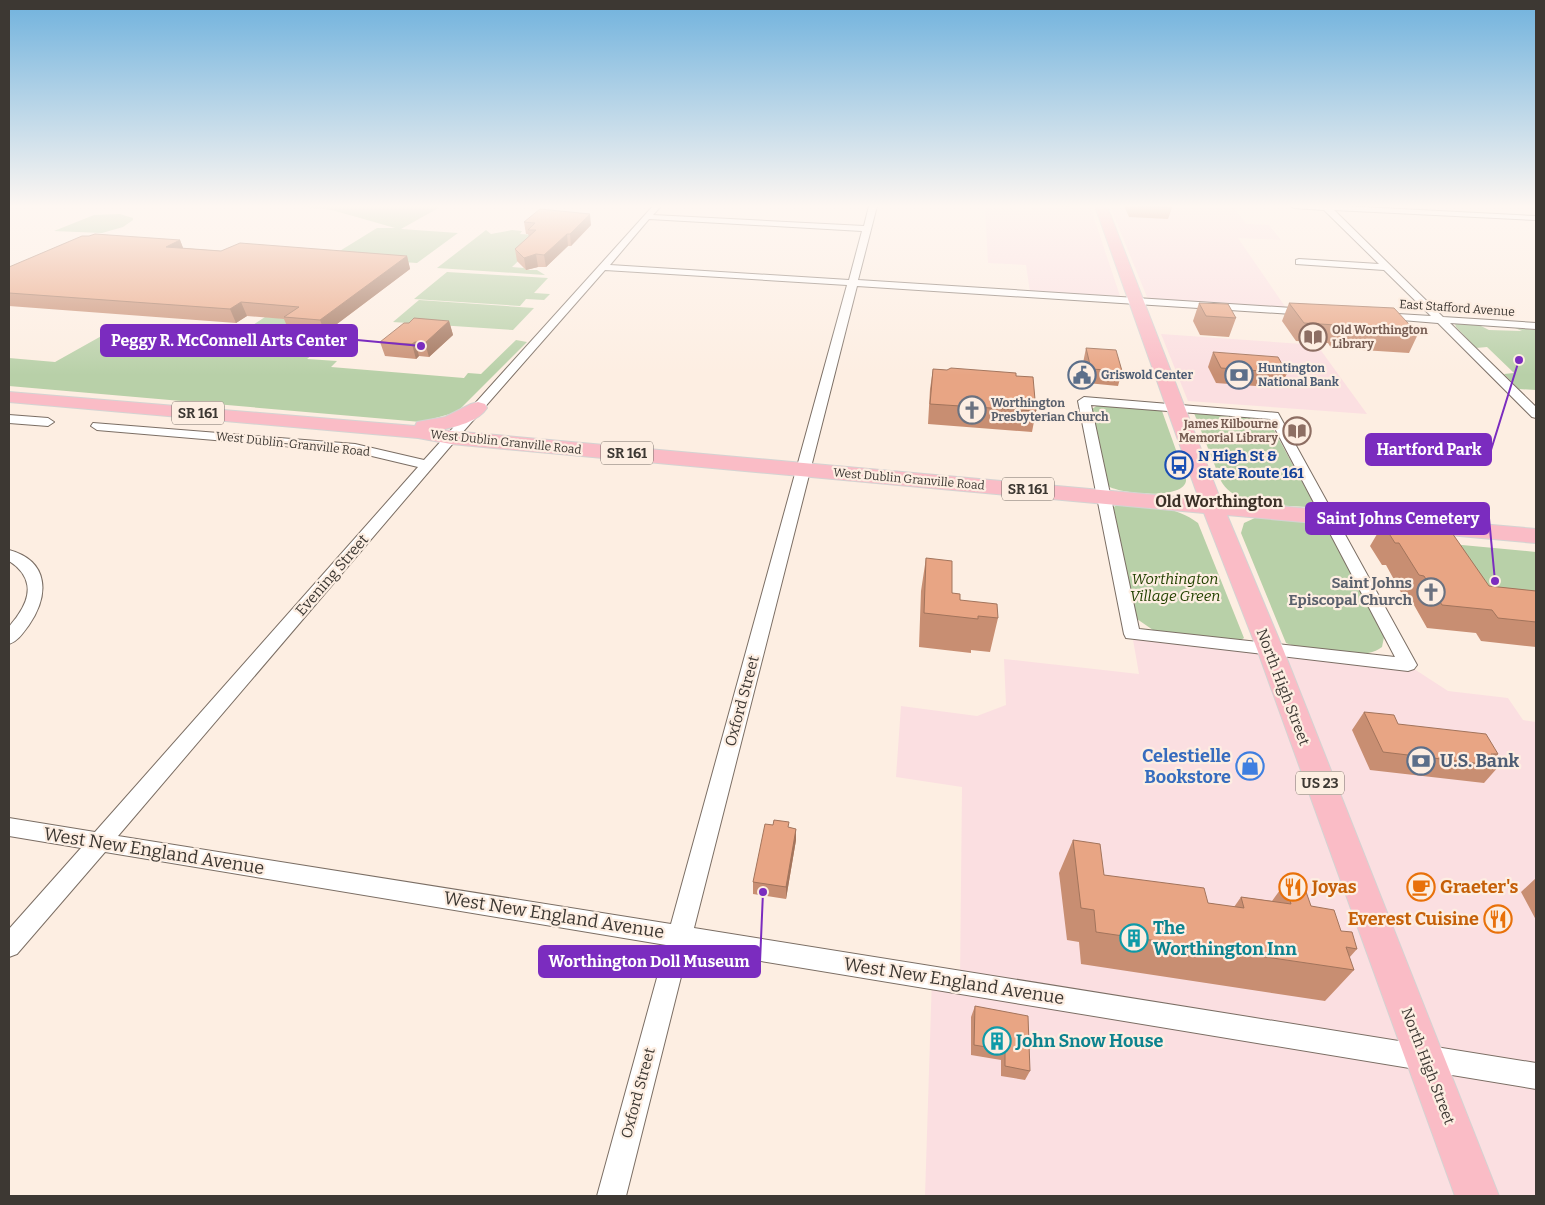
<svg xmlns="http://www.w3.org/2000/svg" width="1545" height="1205" viewBox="0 0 1545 1205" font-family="Bitter,serif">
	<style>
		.commercial { fill: #fbdfe1 }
		.green { fill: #b8d0a8 }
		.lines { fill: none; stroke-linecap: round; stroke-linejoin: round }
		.minor-casing { stroke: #7b6e64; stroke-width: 2 }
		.primary-casing { stroke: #d4d3d2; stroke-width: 2 }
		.minor { fill: #fff; fill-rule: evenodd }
		.primary { fill: #fabcc6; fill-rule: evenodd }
		.wall { fill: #c88e72 }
		.shaded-wall { fill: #a2745c }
		.building { fill: #e8a584; stroke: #a2745c }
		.labels { text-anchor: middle; stroke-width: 4.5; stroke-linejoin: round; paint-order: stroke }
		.far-street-label { font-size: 12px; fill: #3d3833; stroke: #fdeee2 }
		.far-education-label { font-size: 12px; font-weight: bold; fill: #785e54; stroke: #fdeee2; text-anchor: start }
		.far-service-label { font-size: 12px; font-weight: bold; fill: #4e5e75; stroke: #fdeee2; text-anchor: start }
		.far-worship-label { font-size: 12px; font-weight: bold; fill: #5b616d; stroke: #fdeee2; text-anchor: start }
		.shield { fill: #fdeee2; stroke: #776f68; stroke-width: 1 }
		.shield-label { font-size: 14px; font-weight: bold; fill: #3d3833 }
		.transit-label { font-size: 15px; font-weight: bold; fill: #164399; stroke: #fdeee2; text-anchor: start }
		.street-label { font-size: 15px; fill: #3d3833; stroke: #fdeee2 }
		.park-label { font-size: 15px; font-style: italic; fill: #234200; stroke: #fdeee2 }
		.worship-label { font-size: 15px; font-weight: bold; fill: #5b616d; stroke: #fdeee2; text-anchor: end }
		.neighbourhood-label { font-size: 16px; font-weight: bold; fill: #3b3027; stroke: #fdeee2 }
		.near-shop-label { font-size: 18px; font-weight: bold; fill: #366cbe; stroke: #fdeee2; text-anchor: end }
		.near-service-label { font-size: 18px; font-weight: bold; fill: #4e5e75; stroke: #fdeee2; text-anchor: start }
		.near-street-label { font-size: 18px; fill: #3d3833; stroke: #fdeee2 }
		.near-food-label { font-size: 18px; font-weight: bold; fill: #c56008; stroke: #fdeee2; text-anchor: start }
		.near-culture-label { font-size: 18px; font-weight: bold; fill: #0d838f; stroke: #fdeee2; text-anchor: start }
		.leader { fill: none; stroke: #7b2cbf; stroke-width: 2 }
		.callout-dot { fill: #7b2cbf; stroke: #fdeee2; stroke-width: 2 }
		.callout { fill: #7b2cbf; stroke: #7b2cbf; stroke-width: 2 }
		.callout-label { font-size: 16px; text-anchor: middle; font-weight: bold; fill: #fff }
	</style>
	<rect width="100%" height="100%" fill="#fdeee2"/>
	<!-- commercial -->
	<path class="commercial" d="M 1031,206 L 1090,206 L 1120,296 L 1030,292 L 1026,265 L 988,263 L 985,208 L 1032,211 Z
		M 1110,206 L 1233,206 L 1246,224 L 1269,225 L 1281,240 L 1238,238 L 1286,308 L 1152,299 L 1147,297 Z
		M 1161,334 L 1317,345 L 1367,414 L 1188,401 Z
		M 1132,634 L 1408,665 L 1448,691 L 1508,698 L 1523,720 L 1536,722 L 1536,1196 L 925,1196 L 932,977 L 960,981 L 962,787 L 896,777 L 901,706 L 977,716 L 1006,705 L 1004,659 L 1139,674 Z"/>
	<!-- green -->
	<path class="green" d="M 294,206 L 442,206 L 401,229 L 458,233 L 417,263 L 330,257 L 377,228 L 395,228 L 332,210 Z
		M 120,214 L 133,218 L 133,220 L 123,227 L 102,233 L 54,231 L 94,215 Z
		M 486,230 L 491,234 L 512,230 L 522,231 L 520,234 L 537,235 L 538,242 L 512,267 L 524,268 L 526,270 L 537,270 L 545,275 L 437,268 Z
		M 447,272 L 548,278 L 534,293 L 550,294 L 544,300 L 526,299 L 520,306 L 414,299 Z
		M 419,300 L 534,308 L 513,330 L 393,322 Z
		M 265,317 L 304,320 L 290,331 L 332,338 L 307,359 L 337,361 L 331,367 L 464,378 L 468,373 L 481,374 L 516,340 L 527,342 L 457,412 L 421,422 L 9,386 L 9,358 L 55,362 L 105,334 L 226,343 Z
		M 1455,324 L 1479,325 L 1489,330 L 1522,331 L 1515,328 L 1536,330 L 1536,390 L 1519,389 L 1504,374 L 1514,373 L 1487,347 L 1476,348 L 1456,327 Z
		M 1098,405 L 1162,411 L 1186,478 C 1189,501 1120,494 1108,486 L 1092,409 Z
		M 1194,413 L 1262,418 L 1269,421 L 1312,500 L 1312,504 L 1307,507 C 1281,505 1236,508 1221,481 Z
		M 1118,504 C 1146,507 1175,505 1198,523 L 1244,638 L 1241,640 L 1153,630 L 1137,619 L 1114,510 L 1114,507 Z
		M 1257,517 L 1321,523 L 1327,528 L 1384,637 L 1382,647 C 1378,650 1374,652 1368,653 C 1352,656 1301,649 1286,643 L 1241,533 L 1244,523 Z
		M 1430,542 L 1536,552 L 1536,616 L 1473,609 Z"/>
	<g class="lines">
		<!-- minor casing -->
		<g class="minor-casing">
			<path id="minor" d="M 653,206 L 661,206 L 653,215 L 864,226 L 869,206 L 877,206 L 858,280 L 1307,309 L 1312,312 L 1307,315 L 857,286 L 694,928 L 1536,1063 L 1536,1089 L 688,949 L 626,1196 L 597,1196 L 666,945 L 105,852 L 17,954 L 9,957 L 9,929 L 81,848 L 9,836 L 9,818 L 95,832 L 418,467 L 355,452 L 97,430 L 91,426 L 93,423 L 355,444 L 424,460 ZM 649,219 L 862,231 L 849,280 L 610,265 ZM 605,270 L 847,285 L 671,924 L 118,836 L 455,441 Z
				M 1290,206 L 1342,206 L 1536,216 L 1536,220 L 1334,210 L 1443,317 L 1536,323 L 1536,329 L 1450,323 L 1536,407 L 1536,418 L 1532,417 L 1438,323 L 1377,318 L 1376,316 L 1381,313 L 1431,316 L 1384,270 L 1296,264 L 1296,260 L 1299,259 L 1379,264 L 1324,210 L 1294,208 Z
				M 1084,397 L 1278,413 L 1417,665 L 1414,669 L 1408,671 L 1126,638 L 1124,634 L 1078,401 ZM 1091,405 L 1270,419 L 1395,657 L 1139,629 Z
				M 9,415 L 48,418 L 54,422 L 48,426 L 9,423 Z
				M 9,550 C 50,561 49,596 29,625 C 23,633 18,641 9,644 C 9,640 7,632 9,628 C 10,624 16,619 18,615 C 33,594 31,575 9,561 Z"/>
		</g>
		<!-- primary casing -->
		<g class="primary-casing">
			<path id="primary" d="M 1095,206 L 1107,206 L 1221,501 L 1536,529 L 1536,543 L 1227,515 L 1283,649 L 1499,1196 L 1455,1196 L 1257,649 L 1204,513 L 451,444 L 418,438 L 9,402 L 9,392 L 415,426 L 417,422 L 445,417 L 471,404 L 478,402 L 485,404 L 487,408 C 478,422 455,427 440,430 L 1199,499 Z"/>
		</g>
		<!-- minor -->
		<use href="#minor" class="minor"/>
		<!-- primary -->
		<use href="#primary" class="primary"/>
	</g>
	<!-- wall -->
	<path class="wall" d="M 1049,206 L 1069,206 L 1069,207 Z
		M 1124,206 L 1171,206 L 1172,208 L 1168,219 L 1129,217 Z
		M 524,222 L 591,225 L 571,246 L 568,246 L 546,267 L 538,267 L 526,270 L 517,261 L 515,249 L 529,237 L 528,234 L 526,234 Z
		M 180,240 L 183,248 L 221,251 L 407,256 L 410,269 L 325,333 L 289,331 L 284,319 L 247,316 L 236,323 L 9,306 L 9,267 Z
		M 1199,303 L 1236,318 L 1229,337 L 1200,335 L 1193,321 Z
		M 1289,303 L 1418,334 L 1409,353 L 1331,348 L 1328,343 L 1296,341 L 1282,321 Z
		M 449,321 L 453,335 L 429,357 L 419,356 L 416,359 L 385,356 L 380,342 L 409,323 Z
		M 1086,348 L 1122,371 L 1118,386 L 1087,383 L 1083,363 Z
		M 1213,352 L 1287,373 L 1281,388 L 1216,383 L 1208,367 Z
		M 933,369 L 1016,376 L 1036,411 L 1032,432 L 928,424 L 930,389 Z
		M 1383,524 L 1489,586 L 1536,591 L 1536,647 L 1481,641 L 1476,633 L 1427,628 L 1410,598 L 1404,598 L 1386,565 L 1382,565 L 1370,546 Z
		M 926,558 L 952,593 L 960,600 L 998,618 L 990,652 L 971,650 L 971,653 L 919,647 L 921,591 Z
		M 1364,712 L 1398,724 L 1498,754 L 1495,759 L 1499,766 L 1484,783 L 1370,770 L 1352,730 Z
		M 789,828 L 796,829 L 796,840 L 786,899 L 753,894 L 753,882 Z
		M 1073,840 L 1104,875 L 1208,903 L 1234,907 L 1241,897 L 1272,901 L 1285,883 L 1311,906 L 1341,931 L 1357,949 L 1349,958 L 1354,970 L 1325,1001 L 1081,964 L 1079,942 L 1067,940 L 1059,873 Z
		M 1536,878 L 1536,920 L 1521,892 Z
		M 975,1006 L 1030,1071 L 1025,1080 L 1001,1076 L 1001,1060 L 971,1055 L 971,1017 Z"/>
	<!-- shaded-wall -->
	<path class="shaded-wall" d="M 590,214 L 591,225 L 571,246 L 570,234 Z
		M 567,234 L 568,246 L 546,267 L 544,255 Z
		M 180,240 L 185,253 L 166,247 Z
		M 536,254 L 538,267 L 526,270 L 524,258 Z
		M 407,256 L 410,269 L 325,333 L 320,320 Z
		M 241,302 L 247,316 L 236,323 L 230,309 Z
		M 449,321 L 453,335 L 429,357 L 425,343 Z
		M 415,342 L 419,356 L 416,359 L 412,344 Z
		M 796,829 L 796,840 L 786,899 L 786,887 Z"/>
	<!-- building -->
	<path class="building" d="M 1137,206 L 1171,206 L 1172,208 Z
		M 540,209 L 590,214 L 570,234 L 567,234 L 544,255 L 536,254 L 524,258 L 515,249 L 536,230 L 528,230 L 535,223 L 524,222 Z
		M 95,234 L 180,240 L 166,247 L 221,251 L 240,243 L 407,256 L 320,320 L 284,317 L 299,307 L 241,302 L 230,309 L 9,293 L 9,267 L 82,236 L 89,236 Z
		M 1199,303 L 1228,304 L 1236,318 L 1206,316 Z
		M 1289,303 L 1394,308 L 1418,334 L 1340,329 L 1336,325 L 1304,323 Z
		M 414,318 L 449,321 L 425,343 L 415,342 L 412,344 L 380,342 L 404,323 L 409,323 Z
		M 1086,348 L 1116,350 L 1122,371 L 1091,369 Z
		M 1213,352 L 1278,357 L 1287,373 L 1221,368 Z
		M 951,368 L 1016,373 L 1016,376 L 1033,377 L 1036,411 L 930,404 L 933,369 L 947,370 Z
		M 1383,524 L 1450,530 L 1489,586 L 1536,591 L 1536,622 L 1498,618 L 1492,610 L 1442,605 L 1424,576 L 1419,575 L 1399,543 L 1395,543 Z
		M 926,558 L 952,561 L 952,593 L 960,594 L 960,600 L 997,604 L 998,618 L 978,616 L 978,619 L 924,613 Z
		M 1364,712 L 1394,715 L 1398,724 L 1486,734 L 1498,754 L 1491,754 L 1499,766 L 1383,752 Z
		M 774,820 L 789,822 L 788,827 L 796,829 L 786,887 L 753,882 L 765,824 L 773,825 Z
		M 1073,840 L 1100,844 L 1104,875 L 1204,888 L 1208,903 L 1244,908 L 1241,897 L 1291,904 L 1285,883 L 1304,886 L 1311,906 L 1334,910 L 1341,931 L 1352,932 L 1357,949 L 1346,947 L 1354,970 L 1096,932 L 1094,910 L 1081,908 Z
		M 975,1006 L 1028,1016 L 1030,1071 L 1005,1066 L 1005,1050 L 974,1045 Z"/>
	<!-- sky -->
	<linearGradient id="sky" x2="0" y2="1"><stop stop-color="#70b2dd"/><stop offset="0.55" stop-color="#fef7f2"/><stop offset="1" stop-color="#fef7f2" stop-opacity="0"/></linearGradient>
	<rect width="1545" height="375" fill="url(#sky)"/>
	<!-- icons -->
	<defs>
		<g id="library-ring" transform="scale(1.4375)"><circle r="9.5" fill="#fdeee2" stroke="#8d6e63" stroke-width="1.5"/><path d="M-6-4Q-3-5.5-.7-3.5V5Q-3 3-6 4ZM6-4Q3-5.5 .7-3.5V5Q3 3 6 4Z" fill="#8d6e63"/></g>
		<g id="civic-ring" transform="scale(1.4375)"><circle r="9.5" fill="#fdeee2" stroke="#5c6f8a" stroke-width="1.5"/><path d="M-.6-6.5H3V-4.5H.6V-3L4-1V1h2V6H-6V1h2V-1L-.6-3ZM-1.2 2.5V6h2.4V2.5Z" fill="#5c6f8a"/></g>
		<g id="bank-ring" transform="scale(1.4375)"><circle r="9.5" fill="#fdeee2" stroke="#5c6f8a" stroke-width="1.5"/><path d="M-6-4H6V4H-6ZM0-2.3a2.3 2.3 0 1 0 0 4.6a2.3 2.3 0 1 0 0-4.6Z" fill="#5c6f8a"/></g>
		<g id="church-ring" transform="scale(1.4375)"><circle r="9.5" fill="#fdeee2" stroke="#6b7280" stroke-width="1.5"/><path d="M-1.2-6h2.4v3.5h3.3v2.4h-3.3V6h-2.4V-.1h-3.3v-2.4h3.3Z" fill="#6b7280"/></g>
		<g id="bus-ring" transform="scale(1.4375)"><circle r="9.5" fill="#fdeee2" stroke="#1a4fb4" stroke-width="1.5"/><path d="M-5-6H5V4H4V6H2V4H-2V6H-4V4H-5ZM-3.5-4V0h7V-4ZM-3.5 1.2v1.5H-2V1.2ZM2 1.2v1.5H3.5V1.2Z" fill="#1a4fb4"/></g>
		<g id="shop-ring" transform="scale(1.4375)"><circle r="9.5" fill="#fdeee2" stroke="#3f7fe0" stroke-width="1.5"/><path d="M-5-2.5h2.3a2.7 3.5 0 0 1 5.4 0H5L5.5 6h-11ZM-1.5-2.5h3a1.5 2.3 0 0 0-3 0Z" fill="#3f7fe0"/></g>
		<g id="restaurant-ring" transform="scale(1.4375)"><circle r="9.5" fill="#fdeee2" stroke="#e8710a" stroke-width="1.5"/><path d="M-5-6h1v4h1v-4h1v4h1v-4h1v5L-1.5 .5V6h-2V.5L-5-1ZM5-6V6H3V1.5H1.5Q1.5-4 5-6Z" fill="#e8710a"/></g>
		<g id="cafe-ring" transform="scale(1.4375)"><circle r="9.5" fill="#fdeee2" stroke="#e8710a" stroke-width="1.5"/><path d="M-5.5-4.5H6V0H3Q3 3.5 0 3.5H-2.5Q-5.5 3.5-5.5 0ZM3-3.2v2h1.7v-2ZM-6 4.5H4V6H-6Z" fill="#e8710a"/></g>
		<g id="building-ring" transform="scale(1.4375)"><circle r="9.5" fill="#fdeee2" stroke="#0f9aa8" stroke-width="1.5"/><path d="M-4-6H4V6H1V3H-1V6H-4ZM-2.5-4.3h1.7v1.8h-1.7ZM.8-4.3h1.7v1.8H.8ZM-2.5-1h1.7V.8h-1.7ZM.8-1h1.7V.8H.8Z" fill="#0f9aa8"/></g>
	</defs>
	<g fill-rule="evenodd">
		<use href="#library-ring" x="1313" y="337"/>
		<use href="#civic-ring" x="1082" y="375"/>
		<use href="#bank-ring" x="1239" y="375"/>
		<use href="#church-ring" x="972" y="410"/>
		<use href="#library-ring" x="1297" y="431"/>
		<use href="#bus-ring" x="1179" y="465"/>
		<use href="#church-ring" x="1431" y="592"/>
		<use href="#bank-ring" x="1421" y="761"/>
		<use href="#shop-ring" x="1250" y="766"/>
		<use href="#restaurant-ring" x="1293" y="887"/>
		<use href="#cafe-ring" x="1421" y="887"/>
		<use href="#restaurant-ring" x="1498" y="919"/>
		<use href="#building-ring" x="1134" y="938"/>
		<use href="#building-ring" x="997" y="1041"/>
	</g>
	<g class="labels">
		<!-- far-street labels -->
		<g class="far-street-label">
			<text transform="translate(1457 308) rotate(4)" y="4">East Stafford Avenue</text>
			<text transform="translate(506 442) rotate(6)" y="4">West Dublin Granville Road</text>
			<text transform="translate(293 444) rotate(6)" y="4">West Dublin-Granville Road</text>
			<text transform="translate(909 479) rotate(5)" y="4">West Dublin Granville Road</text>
		</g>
		<!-- far-education labels -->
		<g class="far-education-label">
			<text x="1332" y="334">Old Worthington<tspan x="1332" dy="14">Library</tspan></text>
			<text x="1278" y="428" text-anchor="end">James Kilbourne<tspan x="1278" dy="14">Memorial Library</tspan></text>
		</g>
		<!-- far-service labels -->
		<g class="far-service-label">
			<text x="1258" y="372">Huntington<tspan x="1258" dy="14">National Bank</tspan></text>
			<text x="1101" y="379">Griswold Center</text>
		</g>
		<!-- far-worship labels -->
		<g class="far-worship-label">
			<text x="991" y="407">Worthington<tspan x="991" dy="14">Presbyterian Church</tspan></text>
		</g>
		<!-- shield labels -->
		<g class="shield">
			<rect x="172" y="401.5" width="52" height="23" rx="4"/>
			<rect x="601" y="441.5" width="52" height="23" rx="4"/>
			<rect x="1002" y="477.5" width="52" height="23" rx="4"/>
			<rect x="1296" y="771.5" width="48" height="23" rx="4"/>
		</g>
		<g class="shield-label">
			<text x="198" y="418">SR 161</text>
			<text x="627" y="458">SR 161</text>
			<text x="1028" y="494">SR 161</text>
			<text x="1320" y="788">US 23</text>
		</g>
		<!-- transit labels -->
		<g class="transit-label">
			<text x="1198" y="461">N High St &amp;<tspan x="1198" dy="17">State Route 161</tspan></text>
		</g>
		<!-- street labels -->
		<g class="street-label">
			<text transform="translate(332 575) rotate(-49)" y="5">Evening Street</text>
			<text transform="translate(1283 687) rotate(69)" y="5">North High Street</text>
			<text transform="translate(742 701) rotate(-75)" y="5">Oxford Street</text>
			<text transform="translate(1428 1066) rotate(69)" y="5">North High Street</text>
			<text transform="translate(638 1093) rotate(-75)" y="5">Oxford Street</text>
		</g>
		<!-- park labels -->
		<g class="park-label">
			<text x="1175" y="584">Worthington<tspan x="1175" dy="17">Village Green</tspan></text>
		</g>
		<!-- worship labels -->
		<g class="worship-label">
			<text x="1412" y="588">Saint Johns<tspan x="1412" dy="17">Episcopal Church</tspan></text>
		</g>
		<!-- neighbourhood labels -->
		<g class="neighbourhood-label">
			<text x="1219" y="507">Old Worthington</text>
		</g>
		<!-- near-shop labels -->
		<g class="near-shop-label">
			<text x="1231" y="762">Celestielle<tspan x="1231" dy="21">Bookstore</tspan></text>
		</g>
		<!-- near-service labels -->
		<g class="near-service-label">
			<text x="1440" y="767">U.S. Bank</text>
		</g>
		<!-- near-street labels -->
		<g class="near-street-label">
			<text transform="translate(154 851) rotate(9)" y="6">West New England Avenue</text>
			<text transform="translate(554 915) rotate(9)" y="6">West New England Avenue</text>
			<text transform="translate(954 981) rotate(9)" y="6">West New England Avenue</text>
		</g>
		<!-- near-food labels -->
		<g class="near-food-label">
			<text x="1312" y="893">Joyas</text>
			<text x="1440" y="893">Graeter's</text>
			<text x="1479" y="925" text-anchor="end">Everest Cuisine</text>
		</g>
		<!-- near-culture labels -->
		<g class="near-culture-label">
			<text x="1153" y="934">The<tspan x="1153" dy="21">Worthington Inn</tspan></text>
			<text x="1016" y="1047">John Snow House</text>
		</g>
	</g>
	<!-- callouts -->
	<path class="leader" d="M421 346L357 340M1519 360L1491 450M1495 581L1489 518M763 892L760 962"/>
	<g class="callout-dot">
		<circle cx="421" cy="346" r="5"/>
		<circle cx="1519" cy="360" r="5"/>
		<circle cx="1495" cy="581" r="5"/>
		<circle cx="763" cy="892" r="5"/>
	</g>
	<g class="callout">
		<rect x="101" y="325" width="256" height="31" rx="5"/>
		<rect x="1366" y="434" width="125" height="31" rx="5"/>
		<rect x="1306" y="503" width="183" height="31" rx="5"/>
		<rect x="539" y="946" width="221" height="31" rx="5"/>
	</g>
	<g class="callout-label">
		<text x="229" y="346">Peggy R. McConnell Arts Center</text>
		<text x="1429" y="455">Hartford Park</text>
		<text x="1398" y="524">Saint Johns Cemetery</text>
		<text x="649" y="967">Worthington Doll Museum</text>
	</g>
	<!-- border -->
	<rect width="1545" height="1205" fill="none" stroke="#3d3833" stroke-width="20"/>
</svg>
